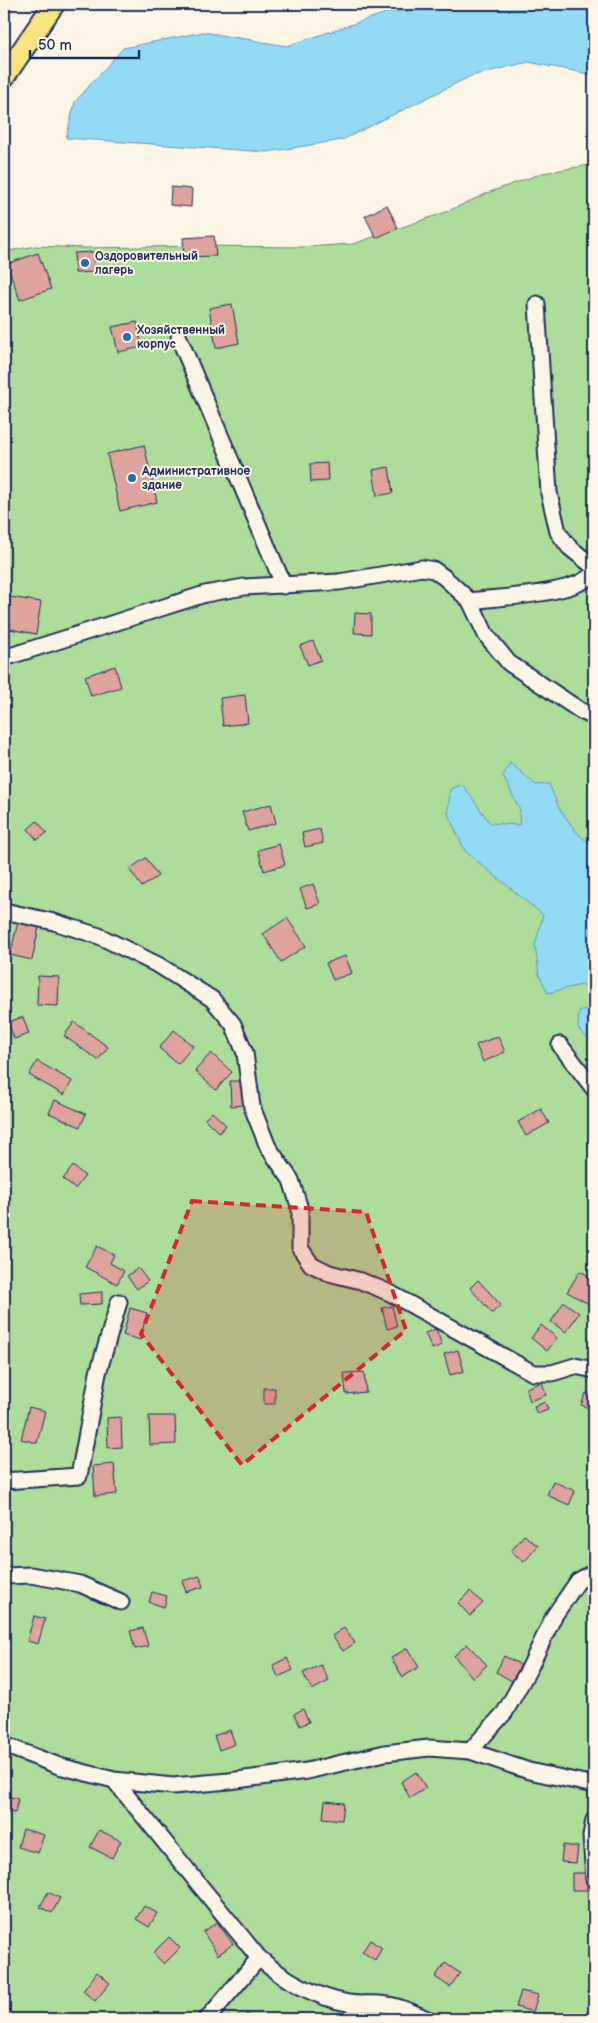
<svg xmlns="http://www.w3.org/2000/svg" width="598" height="2023" viewBox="0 0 598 2023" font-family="'Balsamiq Sans',sans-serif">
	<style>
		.green { fill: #aedc9b; stroke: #64867c }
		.water { fill: #93dbf5; stroke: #6396b9 }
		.building { fill: #dda39c; stroke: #1b2f5e }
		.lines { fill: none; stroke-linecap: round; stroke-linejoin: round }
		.minor-casing { stroke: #1b2f5e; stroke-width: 19 }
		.major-casing { stroke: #1b2f5e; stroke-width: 24 }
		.minor { stroke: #fcf5e5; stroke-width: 15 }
		.major { stroke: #f6e381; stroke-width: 20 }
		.marked { fill: #d62828; fill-opacity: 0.2; stroke: #d62828; stroke-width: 4; stroke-dasharray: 10 6; stroke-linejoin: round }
		.poi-dot { fill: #1f6fb2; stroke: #fcf5e5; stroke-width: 2 }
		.labels { text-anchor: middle; stroke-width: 4; stroke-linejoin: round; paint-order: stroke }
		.poi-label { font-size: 12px; font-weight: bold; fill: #1b2f5e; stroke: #fcf5e5; text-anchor: start }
	</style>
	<rect width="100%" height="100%" fill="#fcf5e5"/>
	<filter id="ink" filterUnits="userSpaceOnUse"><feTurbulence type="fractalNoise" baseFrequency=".02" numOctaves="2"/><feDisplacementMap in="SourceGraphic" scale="10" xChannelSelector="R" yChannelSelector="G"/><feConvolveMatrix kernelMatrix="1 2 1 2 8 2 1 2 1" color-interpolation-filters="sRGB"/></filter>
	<g filter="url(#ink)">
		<!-- green -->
		<path class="green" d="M 590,165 L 594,165 L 594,2019 L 4,2019 L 4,252 L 35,246 L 85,248 L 196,246 L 305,247 L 353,244 L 446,212 L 490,192 L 543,173 Z"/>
		<!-- water -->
		<path class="water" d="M 495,4 L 594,4 L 594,75 L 528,62 L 471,76 L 342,140 L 267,152 L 66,138 L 75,102 L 123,48 L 203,32 L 287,46 L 389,12 Z
			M 510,763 L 536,785 L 549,784 L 559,808 L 577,833 L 594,847 L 594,989 L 580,985 L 548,993 L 539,975 L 535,945 L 543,915 L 465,851 L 448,814 L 450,789 L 462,784 L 490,823 L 519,825 L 520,810 L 503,776 Z
			M 594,1006 L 594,1044 L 578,1029 L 579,1011 Z"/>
		<!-- building -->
		<path class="building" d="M 171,187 L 192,189 L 191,207 L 170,205 Z
			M 387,205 L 398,228 L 376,238 L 365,216 Z
			M 214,236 L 216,256 L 184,257 L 183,238 Z
			M 94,252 L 95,272 L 75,273 L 74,253 Z
			M 38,253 L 51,289 L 20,300 L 7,264 Z
			M 232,304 L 239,343 L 216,348 L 209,308 Z
			M 137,322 L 142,347 L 118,352 L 112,327 Z
			M 144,445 L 157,502 L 120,511 L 107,454 Z
			M 327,463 L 328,481 L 311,482 L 310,464 Z
			M 389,467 L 393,493 L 377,496 L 373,470 Z
			M 4,596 L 41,602 L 36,634 L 4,628 Z
			M 355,613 L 371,614 L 371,634 L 354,633 Z
			M 313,641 L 321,660 L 308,665 L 300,646 Z
			M 115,666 L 121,687 L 91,696 L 85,676 Z
			M 245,695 L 248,723 L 223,726 L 220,698 Z
			M 271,804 L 276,823 L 248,831 L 242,812 Z
			M 37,821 L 47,833 L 37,840 L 28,829 Z
			M 320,829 L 323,843 L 305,847 L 302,833 Z
			M 279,844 L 285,865 L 264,871 L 258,850 Z
			M 146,858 L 158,876 L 142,887 L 129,869 Z
			M 313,884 L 320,904 L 307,908 L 300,889 Z
			M 287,918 L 306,946 L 281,962 L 263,934 Z
			M 18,922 L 39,927 L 32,960 L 10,955 Z
			M 345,956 L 352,973 L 333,980 L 326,963 Z
			M 38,976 L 59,977 L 58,1006 L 37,1005 Z
			M 23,1017 L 29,1034 L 14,1039 L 8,1022 Z
			M 74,1022 L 108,1047 L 98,1060 L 64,1036 Z
			M 174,1030 L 193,1046 L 178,1064 L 159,1048 Z
			M 498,1036 L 505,1052 L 483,1062 L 476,1045 Z
			M 211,1053 L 232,1072 L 216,1090 L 195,1071 Z
			M 37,1061 L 72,1081 L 64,1095 L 29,1075 Z
			M 230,1081 L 242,1081 L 243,1105 L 231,1106 Z
			M 55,1100 L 86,1114 L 80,1127 L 49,1113 Z
			M 541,1109 L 549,1123 L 526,1136 L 518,1122 Z
			M 212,1112 L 226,1125 L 219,1133 L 205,1119 Z
			M 73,1166 L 85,1176 L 75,1189 L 63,1179 Z
			M 4,1223 L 10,1224 L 6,1247 L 4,1246 Z
			M 97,1246 L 114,1255 L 110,1263 L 124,1271 L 117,1284 L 85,1267 Z
			M 138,1268 L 148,1281 L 137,1289 L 127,1276 Z
			M 580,1271 L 594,1279 L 594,1295 L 589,1304 L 567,1292 Z
			M 478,1280 L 501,1305 L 492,1313 L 470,1288 Z
			M 102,1292 L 102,1304 L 80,1305 L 79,1294 Z
			M 564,1302 L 579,1313 L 566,1332 L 551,1322 Z
			M 392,1306 L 397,1326 L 387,1329 L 382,1308 Z
			M 130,1308 L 147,1313 L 140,1340 L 123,1335 Z
			M 541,1325 L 557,1338 L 547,1351 L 531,1338 Z
			M 436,1329 L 442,1345 L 432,1349 L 425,1333 Z
			M 458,1350 L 464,1371 L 450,1375 L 444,1354 Z
			M 364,1372 L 366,1392 L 346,1394 L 344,1373 Z
			M 542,1382 L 546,1395 L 530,1401 L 526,1388 Z
			M 264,1388 L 275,1388 L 275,1404 L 264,1404 Z
			M 586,1393 L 594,1396 L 594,1410 L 581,1405 Z
			M 545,1402 L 548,1410 L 537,1414 L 534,1407 Z
			M 29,1407 L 45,1411 L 37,1443 L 21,1439 Z
			M 149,1416 L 175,1416 L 176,1444 L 150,1445 Z
			M 121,1417 L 122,1447 L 108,1448 L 107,1418 Z
			M 114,1464 L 117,1494 L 95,1496 L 93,1466 Z
			M 553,1481 L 575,1491 L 569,1505 L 547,1495 Z
			M 524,1535 L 538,1546 L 524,1562 L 511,1551 Z
			M 200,1576 L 203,1587 L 186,1592 L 182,1581 Z
			M 470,1591 L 483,1603 L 470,1616 L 458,1603 Z
			M 152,1592 L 167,1596 L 164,1607 L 149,1602 Z
			M 34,1616 L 45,1619 L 38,1644 L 27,1641 Z
			M 143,1628 L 148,1646 L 135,1649 L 130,1631 Z
			M 344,1628 L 355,1643 L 343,1651 L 332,1636 Z
			M 467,1644 L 487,1665 L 473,1678 L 454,1656 Z
			M 407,1648 L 419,1667 L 403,1677 L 391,1658 Z
			M 504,1656 L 521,1665 L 512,1681 L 496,1672 Z
			M 287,1658 L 293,1670 L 278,1677 L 273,1665 Z
			M 321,1665 L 329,1681 L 312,1690 L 303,1673 Z
			M 303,1709 L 309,1722 L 300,1726 L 294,1714 Z
			M 230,1730 L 235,1744 L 219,1750 L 214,1736 Z
			M 416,1772 L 426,1788 L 410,1798 L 401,1782 Z
			M 4,1795 L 18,1799 L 15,1813 L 4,1811 Z
			M 325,1801 L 344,1803 L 342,1820 L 323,1818 Z
			M 23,1829 L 44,1835 L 38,1853 L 18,1847 Z
			M 99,1830 L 121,1841 L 112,1858 L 90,1847 Z
			M 563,1845 L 578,1847 L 576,1863 L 561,1862 Z
			M 572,1873 L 587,1873 L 587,1890 L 572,1890 Z
			M 48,1892 L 60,1898 L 52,1913 L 40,1907 Z
			M 144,1906 L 157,1913 L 149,1927 L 136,1919 Z
			M 217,1922 L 233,1944 L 218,1955 L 203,1932 Z
			M 169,1937 L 180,1948 L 164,1964 L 153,1953 Z
			M 370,1940 L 382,1948 L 375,1960 L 362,1952 Z
			M 445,1963 L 460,1973 L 450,1987 L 435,1977 Z
			M 97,1972 L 110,1983 L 95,2001 L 83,1991 Z
			M 521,1991 L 538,1995 L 533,2012 L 516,2007 Z
			M 131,2012 L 143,2019 L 126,2019 Z
			M 247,2014 L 253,2019 L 242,2019 Z"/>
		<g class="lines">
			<!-- minor casing -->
			<g class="minor-casing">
				<path id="minor" d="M 179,338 L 284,586
					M 470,601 C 497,597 578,595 593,573 L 594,567 L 569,547 L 558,532 L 549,493 L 537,304
					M 4,658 L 205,594 L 244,587 L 339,582 L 422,568 L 434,570 L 445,578 L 470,601 L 486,635 L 509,663 L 581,711 L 594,717
					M 4,911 L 54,922 L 99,936 L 160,966 L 212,999 L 233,1024 L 245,1053 L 252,1107 L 268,1147 L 291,1180 L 300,1209 L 300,1248 L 311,1264 L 329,1273 L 361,1281 L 390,1293 L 533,1373 L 552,1373 L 575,1366 L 594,1370
					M 560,1045 L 594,1089
					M 4,1481 L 79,1476 L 98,1373 L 119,1302
					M 4,1576 L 31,1575 L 80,1584 L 121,1602
					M 4,1745 L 59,1766 L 114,1780 L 173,1786 L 229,1781 L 307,1771 L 385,1753 L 429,1748 L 470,1751 L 529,1771 L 594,1785
					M 470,1751 L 505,1712 L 530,1667 L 554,1616 L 578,1581 L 594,1572
					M 114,1780 L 259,1958 C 283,1979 317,1998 348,2003 C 359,2005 369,2003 380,2004 C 397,2005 412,2012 427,2019
					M 594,1820 L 591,1836 L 594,1879
					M 207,2019 L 259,1958"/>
			</g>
			<!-- major casing -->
			<g class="major-casing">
				<path id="major" d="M 4,77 L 54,4"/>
			</g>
			<!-- minor -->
			<use href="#minor" class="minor"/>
			<!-- major -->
			<use href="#major" class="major"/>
		</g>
	</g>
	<!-- marked area -->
	<path class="marked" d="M 192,1201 L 366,1212 L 406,1330 L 242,1465 L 141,1334 Z"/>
	<!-- markers -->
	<g class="poi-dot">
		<circle cx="85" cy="263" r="5"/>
		<circle cx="127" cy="337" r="5"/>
		<circle cx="132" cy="478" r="5"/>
	</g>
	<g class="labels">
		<!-- poi labels -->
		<g class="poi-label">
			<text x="95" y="260">Оздоровительный<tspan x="95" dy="14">лагерь</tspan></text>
			<text x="137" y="334">Хозяйственный<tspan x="137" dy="14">корпус</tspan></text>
			<text x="142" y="475">Административное<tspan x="142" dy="14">здание</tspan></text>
		</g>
	</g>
	<!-- margin -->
	<rect width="598" height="2023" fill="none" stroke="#fcf5e5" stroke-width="20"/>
	<rect x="10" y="10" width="578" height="2003" fill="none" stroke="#1b2f5e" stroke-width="2" filter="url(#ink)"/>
	<!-- scale -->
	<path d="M30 50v8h109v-8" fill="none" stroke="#1b2f5e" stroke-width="2.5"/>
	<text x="38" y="50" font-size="15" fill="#1b2f5e" stroke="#fcf5e5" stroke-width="4" paint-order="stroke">50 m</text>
</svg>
